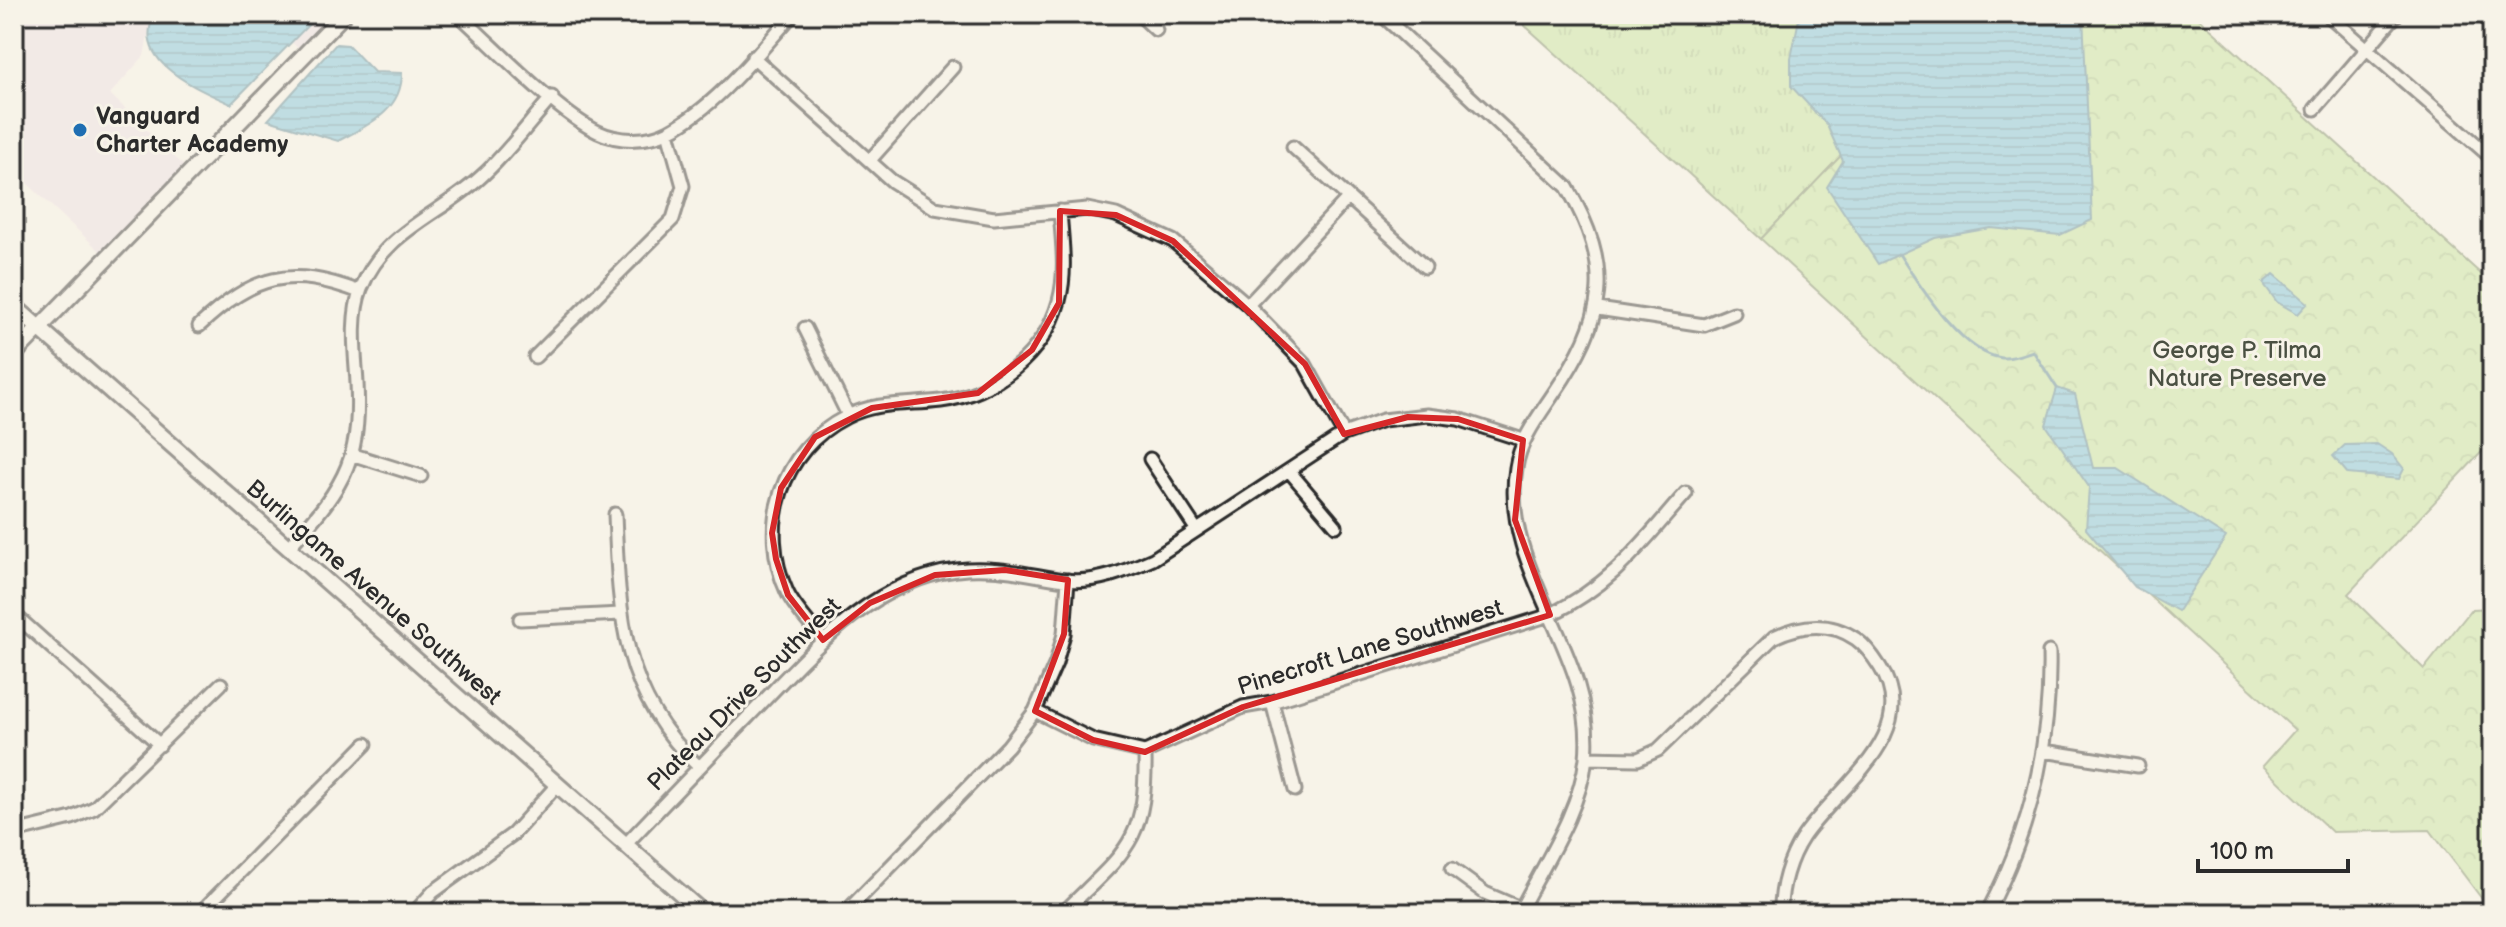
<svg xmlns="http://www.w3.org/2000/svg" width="2506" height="927" viewBox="0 0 2506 927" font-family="'Balsamiq Sans',sans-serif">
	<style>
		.built { fill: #ece0e5 }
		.grass { fill: url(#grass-tufts); stroke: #788864; stroke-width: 2 }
		.forest { fill: url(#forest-crowns); stroke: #788864; stroke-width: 2 }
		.water { fill: url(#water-rules); stroke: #5b8795; stroke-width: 2 }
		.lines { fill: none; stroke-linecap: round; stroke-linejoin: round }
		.stream { stroke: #5b8795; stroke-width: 3 }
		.street-casing { stroke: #2b2b2b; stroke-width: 17 }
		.secondary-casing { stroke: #2b2b2b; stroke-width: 20 }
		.street { stroke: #f7f3e8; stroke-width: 11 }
		.secondary { stroke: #f7f3e8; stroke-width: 14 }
		.marked { fill: none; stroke: #d62828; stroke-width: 6; stroke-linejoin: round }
		.poi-dot { fill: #1f6fb2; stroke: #f7f3e8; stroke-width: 3 }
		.labels { text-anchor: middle; stroke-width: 6; stroke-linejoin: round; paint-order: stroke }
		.poi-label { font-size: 24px; font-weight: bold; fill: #2b2b2b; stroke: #f7f3e8; text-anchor: start }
		.park-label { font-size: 24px; fill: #4a5042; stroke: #f7f3e8 }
		.street-label { font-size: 24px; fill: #2b2b2b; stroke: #f7f3e8 }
	</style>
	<defs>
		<pattern id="grass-tufts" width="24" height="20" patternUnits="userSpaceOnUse" patternTransform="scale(2)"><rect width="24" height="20" fill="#c5e59d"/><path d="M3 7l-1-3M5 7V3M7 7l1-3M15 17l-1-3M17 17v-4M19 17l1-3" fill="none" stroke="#a9c587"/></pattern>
		<pattern id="forest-crowns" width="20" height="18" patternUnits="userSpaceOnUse" patternTransform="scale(2)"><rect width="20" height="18" fill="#c5e59d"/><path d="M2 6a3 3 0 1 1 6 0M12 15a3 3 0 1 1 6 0" fill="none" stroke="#a9c587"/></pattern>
		<pattern id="water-rules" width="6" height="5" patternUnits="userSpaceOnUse" patternTransform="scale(2)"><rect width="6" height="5" fill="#7bc4db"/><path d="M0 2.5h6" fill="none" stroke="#659fb2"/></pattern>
	</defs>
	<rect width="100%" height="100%" fill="#f7f3e8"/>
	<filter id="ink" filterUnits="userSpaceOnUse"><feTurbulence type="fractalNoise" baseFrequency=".0125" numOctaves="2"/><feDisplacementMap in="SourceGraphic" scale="16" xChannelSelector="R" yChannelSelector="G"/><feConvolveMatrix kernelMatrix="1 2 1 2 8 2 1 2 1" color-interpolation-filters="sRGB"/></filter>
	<g filter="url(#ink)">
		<!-- built -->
		<path class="built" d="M 14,14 L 152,14 L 144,56 L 110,94 L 184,166 L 101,252 L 14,171 Z
			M 260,14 L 332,14 L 299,49 Z"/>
		<!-- grass -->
		<path class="grass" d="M 1512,14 L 1977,14 L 1761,239 Z"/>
		<!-- forest -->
		<path class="forest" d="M 1977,14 L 2194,14 L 2492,284 L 2492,441 L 2348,594 L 2424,669 L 2472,609 L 2492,608 L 2492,913 L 2487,913 L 2488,907 L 2430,830 L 2332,832 L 2263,766 L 2295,730 L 1761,239 Z"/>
		<!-- water -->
		<path class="water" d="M 155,14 L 319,14 L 231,104 C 199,89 129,62 155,14 Z
			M 1800,14 L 2083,14 L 2092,220 L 2060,235 L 1991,228 L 1935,238 L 1878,264 L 1827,187 L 1843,161 L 1827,125 L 1791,86 L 1791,58 Z
			M 336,44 L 348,45 L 374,72 L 402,73 C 402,111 368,125 338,141 L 268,120 Z
			M 2274,274 L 2308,303 L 2298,314 L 2277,302 L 2263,283 Z
			M 2057,388 L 2075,394 L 2093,468 L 2118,468 L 2226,537 L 2178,611 L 2135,587 L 2086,529 L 2089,487 L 2046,425 Z
			M 2377,444 L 2392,454 L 2404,469 L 2399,479 L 2348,474 L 2333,456 L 2345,445 Z"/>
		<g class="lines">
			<!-- stream -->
			<path class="stream" d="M 1899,254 C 1920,286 1962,354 2002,358 C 2011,359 2024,354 2033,351 L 2057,388"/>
			<!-- street casing -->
			<g class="street-casing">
				<path id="street" d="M 458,14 C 495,47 556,112 598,132 C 619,142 648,142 669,131 C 717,106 757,54 793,14
					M 1139,14 L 1156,30
					M 1381,14 L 1567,187 C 1615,269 1605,318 1554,393 C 1538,417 1520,440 1516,468 C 1499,571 1597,654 1586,758 C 1580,812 1543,865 1519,913
					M 2327,14 L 2492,158
					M 753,57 L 892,181 L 935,208 L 994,218 L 1087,209 L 1116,215 L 1173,241 L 1248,305 L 1305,364 L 1344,434
					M 2315,109 L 2397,14
					M 1293,147 L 1425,267
					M 870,160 L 953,67
					M 1248,305 L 1348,198
					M 1598,309 L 1704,325 L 1734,313
					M 199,326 C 254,275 289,265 360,292
					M 805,328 L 848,415
					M 535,357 L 673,219 L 683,186 L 668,132
					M 354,455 L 421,476
					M 1150,459 L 1196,529
					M 1290,472 L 1336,526
					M 615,514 C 619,615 621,694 699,767
					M 289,547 C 348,483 363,456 356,368 C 354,343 352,313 361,289 C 385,229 440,216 483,175 C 508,152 529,123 552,97
					M 14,614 L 160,745
					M 520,619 L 621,614
					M 823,640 C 811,625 795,609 787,592 C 757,526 781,450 846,417 C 876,401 909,405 941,401 C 994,394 1044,355 1059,301 C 1067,272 1062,240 1060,211
					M 1272,702 L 1295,790
					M 1035,711 L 1093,740 L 1145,752 L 1243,707 L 1272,702 L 1550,615 C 1615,582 1639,546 1686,493
					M 2044,751 L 2138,766
					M 1586,758 L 1638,759 L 1658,750 L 1774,637 C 1802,624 1830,621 1856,639 C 1866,646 1873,656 1880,667 C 1924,734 1836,788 1803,837 C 1789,858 1780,888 1781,913
					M 14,832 L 72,818 L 94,808 L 221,684
					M 626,844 C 666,802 707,759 748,717 C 806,658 868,581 957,570 C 994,565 1029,575 1065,580 C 1095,584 1126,571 1153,559 L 1344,434 L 1383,420 L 1427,415 L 1458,419 L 1523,440
					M 1452,869 L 1485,893 L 1522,909
					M 200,913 L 366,744
					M 414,913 L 433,892 L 513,834 L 558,784
					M 845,913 L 1008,746 L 1035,711 L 1056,663 L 1064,634 L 1068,580
					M 1063,913 C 1124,852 1147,844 1145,752
					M 1751,913 L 1781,911
					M 1987,913 C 2031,830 2051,745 2049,652"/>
			</g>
			<!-- secondary casing -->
			<g class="secondary-casing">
				<path id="secondary" d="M 14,306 L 703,913
					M 14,354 L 344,14"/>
			</g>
			<!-- street -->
			<use href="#street" class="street"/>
			<!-- secondary -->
			<use href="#secondary" class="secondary"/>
		</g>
	</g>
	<!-- marked area -->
	<path d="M0 0H2506V927H0ZM 1060,211 L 1116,215 L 1173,241 L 1305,364 L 1344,434 L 1408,417 L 1458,419 L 1523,440 L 1515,520 L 1550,615 L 1243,707 L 1145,752 L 1093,740 L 1035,711 L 1064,634 L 1068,580 L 1005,570 L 935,575 L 870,603 L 823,640 L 788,595 L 776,559 L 772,533 L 781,488 L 815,437 L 872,408 L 978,393 L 1032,350 L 1059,303 Z" fill="#f7f3e8" fill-opacity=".55" fill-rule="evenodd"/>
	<path class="marked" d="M 1060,211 L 1116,215 L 1173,241 L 1305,364 L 1344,434 L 1408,417 L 1458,419 L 1523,440 L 1515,520 L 1550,615 L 1243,707 L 1145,752 L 1093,740 L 1035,711 L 1064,634 L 1068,580 L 1005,570 L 935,575 L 870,603 L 823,640 L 788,595 L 776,559 L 772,533 L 781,488 L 815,437 L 872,408 L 978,393 L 1032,350 L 1059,303 Z"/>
	<!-- markers -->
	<circle class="poi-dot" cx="80" cy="130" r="8"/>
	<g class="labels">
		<!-- poi labels -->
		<g class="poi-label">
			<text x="96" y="124">Vanguard<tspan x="96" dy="28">Charter Academy</tspan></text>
		</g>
		<!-- park labels -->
		<g class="park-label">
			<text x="2237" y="358">George P. Tilma<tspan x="2237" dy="28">Nature Preserve</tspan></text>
		</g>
		<!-- street labels -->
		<g class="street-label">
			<text transform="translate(374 592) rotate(41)" y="8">Burlingame Avenue Southwest</text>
			<text transform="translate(1370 647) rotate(-17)" y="8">Pinecroft Lane Southwest</text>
			<text transform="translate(744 694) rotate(-45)" y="8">Plateau Drive Southwest</text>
		</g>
	</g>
	<!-- margin -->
	<rect width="2506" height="927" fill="none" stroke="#f7f3e8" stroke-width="48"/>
	<rect x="24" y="24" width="2458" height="879" fill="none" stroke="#2b2b2b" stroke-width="3" filter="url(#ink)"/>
	<!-- scale -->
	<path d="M2198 859v12h150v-12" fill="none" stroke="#2b2b2b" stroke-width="4"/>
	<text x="2210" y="859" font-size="24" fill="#2b2b2b" stroke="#f7f3e8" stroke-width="6" paint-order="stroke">100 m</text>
</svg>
